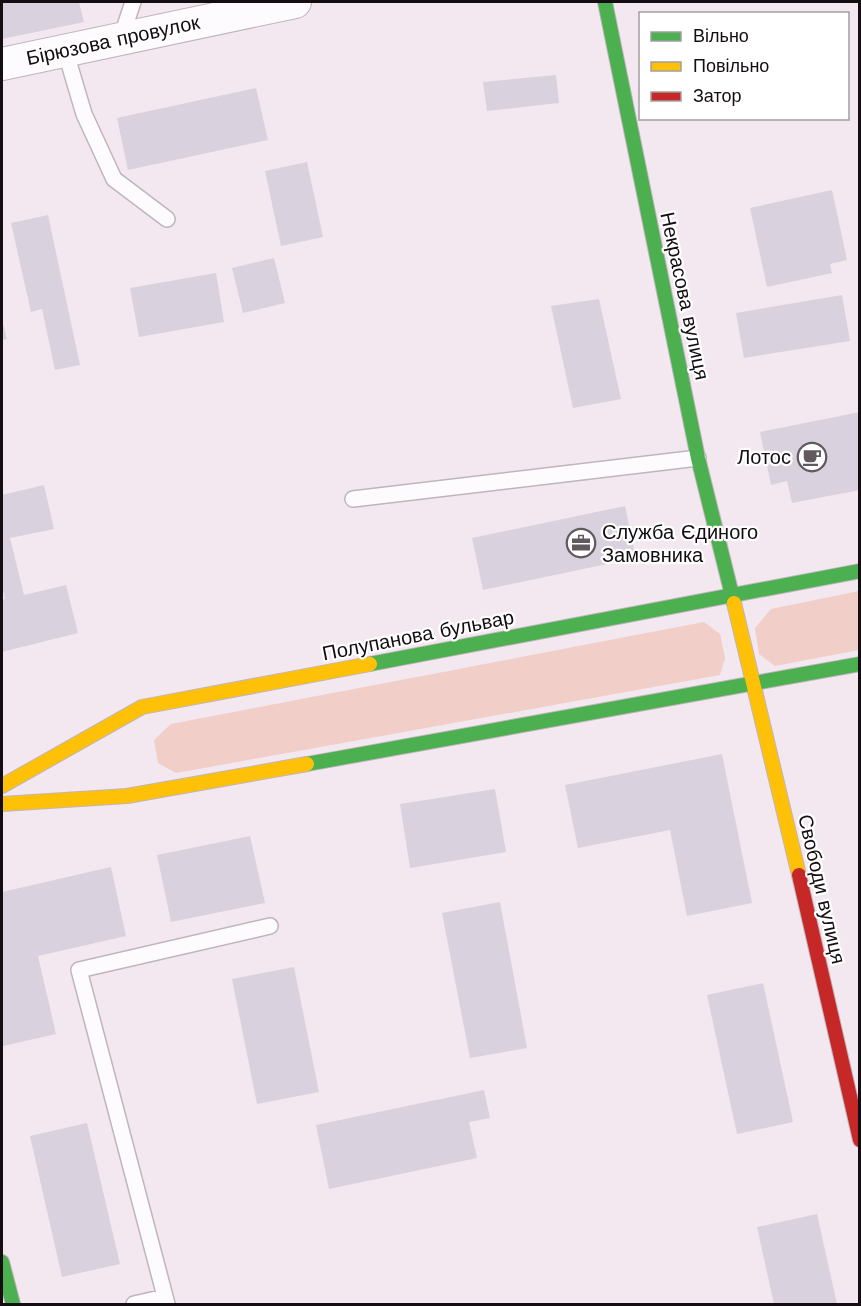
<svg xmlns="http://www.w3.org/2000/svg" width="861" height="1306" viewBox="0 0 861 1306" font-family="'Work Sans',sans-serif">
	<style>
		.green { fill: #f1cec8 }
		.building { fill: #dad1df }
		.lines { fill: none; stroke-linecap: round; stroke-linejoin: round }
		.lane-casing { stroke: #bfb5bc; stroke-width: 18 }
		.street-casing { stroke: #bfb5bc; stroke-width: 34 }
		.fast-casing { stroke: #bfb5bc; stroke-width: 16 }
		.slow-casing { stroke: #bfb5bc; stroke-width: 16 }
		.jam-casing { stroke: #bfb5bc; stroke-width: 16 }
		.lane { stroke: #fdfbfd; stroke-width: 15 }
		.street { stroke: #fdfbfd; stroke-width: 32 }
		.fast { stroke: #4caf50; stroke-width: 14 }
		.slow { stroke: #ffc107; stroke-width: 14 }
		.jam { stroke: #c62828; stroke-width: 14 }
		.labels { text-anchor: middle; stroke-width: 4.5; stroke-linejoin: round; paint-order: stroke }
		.street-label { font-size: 20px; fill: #140d12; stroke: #fff }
		.poi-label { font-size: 20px; fill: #140d12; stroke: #fff; text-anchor: end }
	</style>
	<rect width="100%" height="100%" fill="#f3e7f0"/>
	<!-- green -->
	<path class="green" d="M 859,591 L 859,650 L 775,666 L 759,654 L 755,628 L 771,609 Z
		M 704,622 L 720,634 L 725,658 L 720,675 L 176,773 L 158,763 L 154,740 L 171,724 Z"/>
	<!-- building -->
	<path class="building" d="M 2,2 L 79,2 L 84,22 L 2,39 Z
		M 556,75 L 559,103 L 487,111 L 483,82 Z
		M 256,88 L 268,140 L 128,170 L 117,118 Z
		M 307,162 L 323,237 L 281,246 L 265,171 Z
		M 832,190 L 847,260 L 830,264 L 832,273 L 767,287 L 750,208 Z
		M 48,215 L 80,365 L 55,370 L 42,309 L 31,312 L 11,223 Z
		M 274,258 L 285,303 L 243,313 L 232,268 Z
		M 216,273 L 224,322 L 139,337 L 130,288 Z
		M 842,295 L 850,341 L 744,358 L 736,313 Z
		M 599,299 L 621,399 L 573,408 L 551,306 Z
		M 2,320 L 7,339 L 2,340 Z
		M 860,412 L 860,490 L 792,503 L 787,481 L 771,485 L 760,432 Z
		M 44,485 L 54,529 L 10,538 L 24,595 L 66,585 L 78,633 L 2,652 L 2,600 L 5,599 L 2,585 L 2,495 Z
		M 625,506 L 636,558 L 483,590 L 472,538 Z
		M 722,754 L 752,903 L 687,916 L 670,830 L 578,848 L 565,785 Z
		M 495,789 L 506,852 L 410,868 L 400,804 Z
		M 250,836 L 265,903 L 171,922 L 157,855 Z
		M 111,867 L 126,936 L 38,956 L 56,1034 L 3,1046 L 2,892 Z
		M 500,902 L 527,1048 L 470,1058 L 442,913 Z
		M 294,967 L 319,1092 L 257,1104 L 232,979 Z
		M 763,983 L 793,1122 L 737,1134 L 707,995 Z
		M 484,1090 L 490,1118 L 469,1122 L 477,1158 L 329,1189 L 316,1125 Z
		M 87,1123 L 120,1264 L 62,1277 L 30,1136 Z
		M 817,1214 L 837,1304 L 774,1304 L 757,1227 Z"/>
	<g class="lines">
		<!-- lane casing -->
		<g class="lane-casing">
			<path id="lane" d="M 121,38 L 133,2
				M 65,50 L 84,114 L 114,179 L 167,219
				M 353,499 L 698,458
				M 134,1304 L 165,1297
				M 167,1304 L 79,970 L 270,926"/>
		</g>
		<!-- street casing -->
		<g class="street-casing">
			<path id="street" d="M 2,64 L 295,2"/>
		</g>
		<!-- fast casing -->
		<g class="fast-casing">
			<path id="fast" d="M 605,2 L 698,458 L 734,603
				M 370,664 L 860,571
				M 307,764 L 860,664
				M 2,1262 L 13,1304"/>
		</g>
		<!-- slow casing -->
		<g class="slow-casing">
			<path id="slow" d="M 734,603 L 799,875
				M 2,786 L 142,707 L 370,664
				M 2,804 L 127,796 L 307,764"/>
		</g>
		<!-- jam casing -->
		<g class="jam-casing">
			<path id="jam" d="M 799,875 L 860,1140"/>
		</g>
		<!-- lane -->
		<use href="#lane" class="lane"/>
		<!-- street -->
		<use href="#street" class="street"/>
		<!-- fast -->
		<use href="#fast" class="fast"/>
		<!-- slow -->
		<use href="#slow" class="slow"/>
		<!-- jam -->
		<use href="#jam" class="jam"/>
	</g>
	<!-- icons -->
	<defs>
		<g id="cafe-ring" transform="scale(1.5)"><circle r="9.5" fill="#fff" stroke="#625960" stroke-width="1.5"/><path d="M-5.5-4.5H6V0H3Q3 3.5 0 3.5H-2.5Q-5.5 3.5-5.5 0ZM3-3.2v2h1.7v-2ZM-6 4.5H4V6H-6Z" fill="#625960"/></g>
		<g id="office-ring" transform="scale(1.5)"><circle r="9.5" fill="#fff" stroke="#625960" stroke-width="1.5"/><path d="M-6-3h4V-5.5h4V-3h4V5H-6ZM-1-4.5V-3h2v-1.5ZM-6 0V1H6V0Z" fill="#625960"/></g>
	</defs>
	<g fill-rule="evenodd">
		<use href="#cafe-ring" x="812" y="457"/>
		<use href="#office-ring" x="581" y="543"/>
	</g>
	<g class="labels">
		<!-- street labels -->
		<g class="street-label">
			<text transform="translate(113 40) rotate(-12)" y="7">Бірюзова провулок</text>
			<text transform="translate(685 296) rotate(78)" y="7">Некрасова вулиця</text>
			<text transform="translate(418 635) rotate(-11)" y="7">Полупанова бульвар</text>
			<text transform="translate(822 889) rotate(77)" y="7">Свободи вулиця</text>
		</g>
		<!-- poi labels -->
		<g class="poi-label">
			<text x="791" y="464">Лотос</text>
			<text x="602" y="539" text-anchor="start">Служба Єдиного<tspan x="602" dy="23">Замовника</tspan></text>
		</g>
	</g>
	<!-- border -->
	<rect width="861" height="1306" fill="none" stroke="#140d12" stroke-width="6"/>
	<!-- legend -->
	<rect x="639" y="12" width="210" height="108" fill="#ffffff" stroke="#a19ea0" stroke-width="1.5"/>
	<rect x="651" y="32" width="30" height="9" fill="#4caf50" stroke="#a19ea0" stroke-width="1.5"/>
	<text x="693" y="42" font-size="18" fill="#140d12">Вільно</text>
	<rect x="651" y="62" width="30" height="9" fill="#ffc107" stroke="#a19ea0" stroke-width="1.5"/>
	<text x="693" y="72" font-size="18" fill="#140d12">Повільно</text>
	<rect x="651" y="92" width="30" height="9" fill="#c62828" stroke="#a19ea0" stroke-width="1.5"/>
	<text x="693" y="102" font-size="18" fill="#140d12">Затор</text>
</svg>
